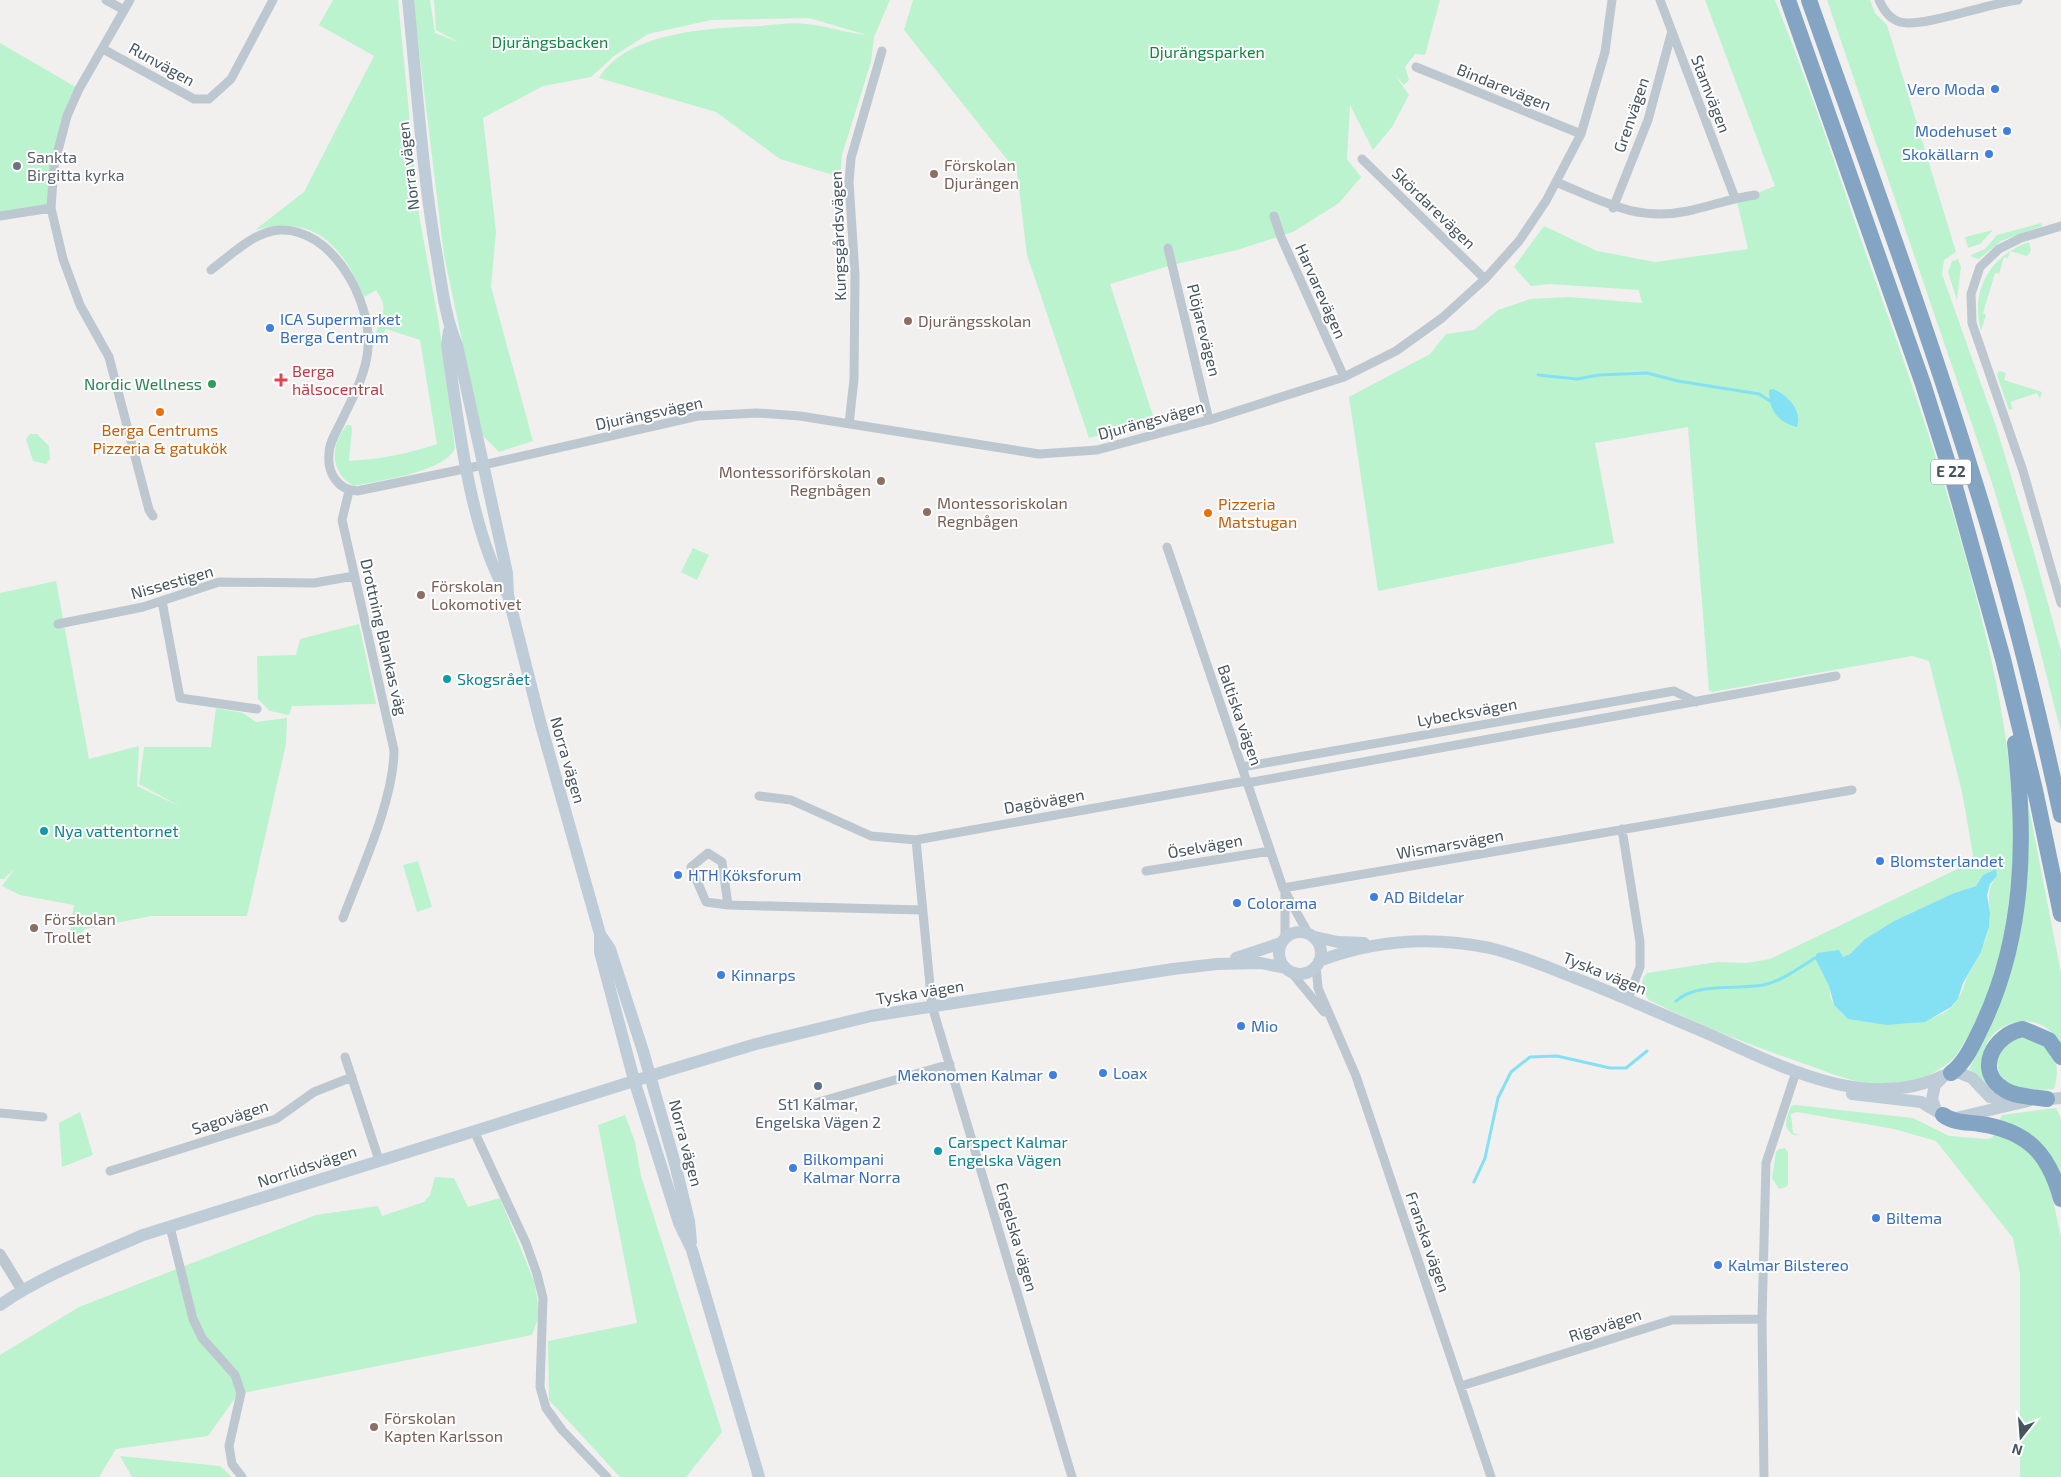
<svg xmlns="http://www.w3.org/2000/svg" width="2061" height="1477" viewBox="0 0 2061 1477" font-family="'Exo 2',sans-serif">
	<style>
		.green { fill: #baf3ce; fill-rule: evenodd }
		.water { fill: #84e1f3 }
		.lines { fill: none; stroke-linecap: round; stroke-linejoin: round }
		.stream { stroke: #84e1f3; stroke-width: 3 }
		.minor { stroke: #bcc7cf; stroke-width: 9 }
		.tertiary { stroke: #bcc7cf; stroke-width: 11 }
		.secondary { stroke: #beccd8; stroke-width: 12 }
		.motorway { stroke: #83a4c2; stroke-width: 16 }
		.shop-dot { fill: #3f7fe0; stroke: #fff; stroke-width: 2 }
		.worship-dot { fill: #6b7280; stroke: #fff; stroke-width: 2 }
		.education-dot { fill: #8d6e63; stroke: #fff; stroke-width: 2 }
		.health-dot { fill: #e0444e; stroke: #fff; stroke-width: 2 }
		.leisure-dot { fill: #2e9e5b; stroke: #fff; stroke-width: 2 }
		.food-dot { fill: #e8710a; stroke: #fff; stroke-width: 2 }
		.culture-dot { fill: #0f9aa8; stroke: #fff; stroke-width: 2 }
		.service-dot { fill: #5c6f8a; stroke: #fff; stroke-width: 2 }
		.labels { text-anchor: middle; stroke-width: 4; stroke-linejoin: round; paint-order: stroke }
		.shield { fill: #fff; stroke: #7e878e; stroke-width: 1 }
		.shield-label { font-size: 15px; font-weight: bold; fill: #46545e }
		.park-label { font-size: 16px; fill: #108646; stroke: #fff }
		.street-label { font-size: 16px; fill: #46545e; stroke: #fff }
		.shop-label { font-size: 16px; fill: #366cbe; stroke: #fff; text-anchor: start }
		.worship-label { font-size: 16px; fill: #5b616d; stroke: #fff; text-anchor: start }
		.education-label { font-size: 16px; fill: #785e54; stroke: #fff; text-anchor: start }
		.health-label { font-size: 16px; fill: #be3a42; stroke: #fff; text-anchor: start }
		.leisure-label { font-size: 16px; fill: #27864d; stroke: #fff; text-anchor: end }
		.food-label { font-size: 16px; fill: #c56008; stroke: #fff }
		.culture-label { font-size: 16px; fill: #0d838f; stroke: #fff; text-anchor: start }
		.service-label { font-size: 16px; fill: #4e5e75; stroke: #fff }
	</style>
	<rect width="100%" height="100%" fill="#f2efef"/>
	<!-- green -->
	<path class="green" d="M 333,0 L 398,0 L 419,215 L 439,324 L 455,448 C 446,472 377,481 354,486 C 329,473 330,444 347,425 L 351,425 L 352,429 L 349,461 C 380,459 408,454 437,444 L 420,340 L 386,329 L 380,340 L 377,340 C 373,327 386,317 383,304 C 382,299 378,294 376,290 L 364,297 C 342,245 315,214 255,230 L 304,192 L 374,56 L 319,25 Z
		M 413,0 L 430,0 L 435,33 L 458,42 L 436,30 L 434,0 L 890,0 L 874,37 L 871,62 L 842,155 L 840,177 L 780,159 L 716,112 L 599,78 C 628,31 711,28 760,26 C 775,25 792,22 806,24 C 827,26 847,33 867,35 L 809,18 L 711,20 L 648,34 L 614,56 L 591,77 L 543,86 L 483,118 L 496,232 L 491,287 L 533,441 L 499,452 L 482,435 L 444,255 Z
		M 913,0 L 1440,0 L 1425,55 L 1415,54 L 1405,67 L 1409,80 L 1404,85 L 1395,75 L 1409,95 L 1392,127 L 1373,150 L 1350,105 L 1347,159 L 1361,177 L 1339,203 L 1293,232 L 1237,250 L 1172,265 L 1110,284 L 1155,422 L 1130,433 L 1128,428 L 1089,438 L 1027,255 L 1017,172 L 904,30 Z
		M 1705,0 L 1775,0 C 1813,94 1844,192 1878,288 C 1909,375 1939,462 1964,552 C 2008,710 2053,910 1955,1057 C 1939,1073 1915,1083 1893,1085 C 1864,1087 1835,1075 1808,1065 C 1754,1047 1700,1025 1649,1000 C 1643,992 1638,981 1647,973 L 1717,962 L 1747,963 L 1770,959 L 1974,861 L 1962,792 L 1929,661 L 1912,656 L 1712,692 L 1709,690 L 1688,427 L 1595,443 L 1614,543 L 1378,591 L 1349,397 L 1430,354 L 1446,334 L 1474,330 L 1498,310 L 1530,299 L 1569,297 L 1642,303 L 1639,290 L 1550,284 L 1531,286 L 1514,267 L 1544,226 L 1597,251 L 1655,262 L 1748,249 L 1737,201 L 1775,186 ZM 1996,869 L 1997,876 C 1983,892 1992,907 1989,926 C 1986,944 1977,960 1968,975 C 1964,983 1963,992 1958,999 C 1947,1018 1920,1022 1901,1024 C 1893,1024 1854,1021 1848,1018 C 1844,1016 1840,1011 1837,1008 C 1822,994 1834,967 1839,950 L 1843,957 L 1850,954 L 1865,939 L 1894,921 L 1954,893 L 1976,886 L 1983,875 Z
		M 1827,0 L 1870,0 L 1875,13 L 1887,25 L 1956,252 L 1944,260 L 1942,274 L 1996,426 L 2033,549 L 2061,651 L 2061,732 L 2028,603 L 1993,486 Z
		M 0,43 L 79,89 L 67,116 L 51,208 L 0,216 Z
		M 2041,223 L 2042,226 L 2001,241 L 1979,259 L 1972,257 L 1971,255 L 1985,249 L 1997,235 Z
		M 1993,230 L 1980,244 L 1968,248 L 1965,237 Z
		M 2029,242 L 2031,251 L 2027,256 L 2010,251 L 2008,258 L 2004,257 L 1999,274 L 1995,273 L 1983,313 L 1986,315 L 1981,331 C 1970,290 1990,256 2029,242 Z
		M 1958,259 L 1961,267 L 1957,300 L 1948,272 L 1952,261 Z
		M 1999,371 L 2006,373 L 2004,380 L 2042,392 L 2040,399 L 2037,393 L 2010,402 L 2013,409 L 2009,410 L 1997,375 Z
		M 30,434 L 37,434 L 49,446 L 50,459 L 46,464 L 33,461 L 26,439 Z
		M 693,548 L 709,555 L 697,580 L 681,572 Z
		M 56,581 L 89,759 L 139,746 L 137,786 L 181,807 L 139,784 L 144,747 L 211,747 L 216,708 L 243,713 L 256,722 L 287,718 L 286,744 L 247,916 L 151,916 L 85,929 L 78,936 L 73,944 L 68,944 L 74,905 L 20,895 L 2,886 L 15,868 L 4,879 L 0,879 L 0,593 Z
		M 359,624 L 376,704 L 292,706 L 289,715 L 270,711 L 258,699 L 257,656 L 296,655 L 300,639 Z
		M 2026,793 L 2061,973 L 2061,1044 C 2056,1038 2052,1031 2045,1027 C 2023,1013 1988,1026 1984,1053 C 1983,1065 1992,1082 1996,1094 L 1969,1069 C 2021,974 2031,900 2026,793 Z
		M 418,861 L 432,907 L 417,912 L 403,865 Z
		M 2015,1036 L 2038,1040 C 2056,1060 2061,1062 2054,1089 C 2027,1091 1995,1091 1997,1056 Z
		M 1795,1105 L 1913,1118 L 1949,1136 L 1987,1139 L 1992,1138 L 1995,1132 C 2009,1136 2026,1144 2035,1155 C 2048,1170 2057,1218 2061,1237 L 2061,1477 L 2020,1477 L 2020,1274 L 2013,1238 L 1936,1141 L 1894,1129 L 1797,1112 L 1791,1114 L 1793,1133 L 1800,1135 L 1794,1135 C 1781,1128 1787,1117 1791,1106 Z
		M 2056,1108 L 2061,1118 L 2061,1179 L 1998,1122 L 2002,1115 Z
		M 80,1112 L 93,1155 L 62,1167 L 59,1123 Z
		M 625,1115 L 635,1142 L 641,1176 L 722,1432 L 686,1477 L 620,1477 L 549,1400 L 548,1341 L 637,1323 L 598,1125 Z
		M 1785,1148 L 1788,1153 L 1788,1184 L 1786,1187 L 1779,1189 L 1772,1178 L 1776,1152 L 1779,1149 Z
		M 435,1177 L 454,1178 L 468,1207 L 500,1198 L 534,1281 L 540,1313 L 532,1335 L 238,1394 L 208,1436 L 116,1449 L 99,1477 L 0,1477 L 0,1355 L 79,1307 L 316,1215 L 378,1206 L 382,1216 L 424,1202 L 430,1195 Z
		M 120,1456 L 220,1466 L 232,1477 L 132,1477 Z"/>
	<!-- water -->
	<path class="water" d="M 1773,389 C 1787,394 1803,411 1797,427 C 1778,422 1769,411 1769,390 Z
		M 1996,869 L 1997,876 L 1990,884 L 1987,895 L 1990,913 L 1989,927 L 1981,952 L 1963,983 L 1958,999 L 1951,1007 L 1925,1022 L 1887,1025 L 1848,1019 L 1834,1005 L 1829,986 L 1815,958 L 1817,953 L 1839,950 L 1843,957 L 1850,954 L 1865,939 L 1894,921 L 1954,893 L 1976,886 L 1983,875 Z"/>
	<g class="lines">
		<!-- stream -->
		<path class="stream" d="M 1538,375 L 1577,379 L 1599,375 L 1647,373 L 1678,381 L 1759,394 L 1770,401
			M 1676,1001 C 1697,982 1736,990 1763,985 C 1782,981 1799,968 1815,958
			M 1474,1182 L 1485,1158 L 1498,1098 L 1511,1072 L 1530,1057 L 1557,1056 L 1610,1068 L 1626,1068 L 1647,1051"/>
		<!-- minor -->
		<path class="minor" d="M 106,0 L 124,10
			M 130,0 L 79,89 L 67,116 L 54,166 L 51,208 L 63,259 L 80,305 L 109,357 L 149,510 L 153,516
			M 1660,0 L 1735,198
			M 1879,0 C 1883,9 1889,19 1900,22 C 1923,28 1989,3 2018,0
			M 103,49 L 194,99 L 209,99 L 231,79 L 273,0
			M 1416,67 L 1581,134
			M 1362,159 L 1485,279
			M 1556,182 C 1602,201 1637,222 1688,211 C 1711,206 1732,198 1755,195
			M 1613,208 L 1648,120 L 1672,31
			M 0,216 L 51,208
			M 1274,216 L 1281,237 L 1344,377
			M 2061,226 L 2021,238 L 1999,249 L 1980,267 L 1971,294 L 1972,323 L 2023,471 L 2061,603
			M 1168,248 L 1209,420
			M 211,270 C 230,256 253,232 279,230 C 332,227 372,301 368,348 C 366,375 352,399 341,422 C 336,432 329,443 329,454 C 327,473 338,490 357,491 L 483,465 L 698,416 L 757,413 L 800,416 L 1039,454 L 1097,450 L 1209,420 L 1344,377 L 1396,351 L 1442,318 L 1485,279 L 1519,241 L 1546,201 L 1581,134 L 1605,52 L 1612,0
			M 849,424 L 854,379 L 855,275 L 849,182 L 851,158 L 882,51
			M 1167,547 L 1283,888 L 1308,933
			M 162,601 L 180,698 L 257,709
			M 58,624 L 143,607 L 219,582 L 314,583 L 354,576
			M 1242,767 L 1674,691 L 1696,702
			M 1247,783 L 1836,676
			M 759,796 L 791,800 L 871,836 L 916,840 L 1246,781
			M 1622,829 L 1640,942 L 1640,967 L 1628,999
			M 916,840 L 932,1006 L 1072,1477
			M 1146,871 L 1270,851
			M 1283,888 L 1852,790
			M 728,905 L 706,902 L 691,867 L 708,853 L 722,862 L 728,905 L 922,910
			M 343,918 C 361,870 394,800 394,750 L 342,520 L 349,491
			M 1285,938 L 1285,893
			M 1316,966 L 1318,988 L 1356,1076 L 1491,1477
			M 1291,972 L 1324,1012
			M 345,1057 L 379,1160
			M 812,1104 L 950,1064
			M 0,1113 L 43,1117
			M 474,1131 L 526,1243 L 537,1274 L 543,1298 L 540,1387 L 546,1408 L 562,1430 L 607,1477
			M 110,1171 L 276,1119 L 314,1092 L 352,1077
			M 170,1227 L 193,1319 L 202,1338 L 235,1375 L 241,1393 L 229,1446 L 232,1464 L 242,1477
			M 1461,1386 L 1672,1320 L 1762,1319
			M 1764,1477 L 1762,1319 L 1766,1163 L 1796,1072"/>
		<!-- tertiary -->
		<path class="tertiary" d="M 0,1254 L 22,1290"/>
		<!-- secondary -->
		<path class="secondary" d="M 408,0 C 417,86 422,172 437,257 C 442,287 445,317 457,345 L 507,573 L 508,595 L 541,725 L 600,934 L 600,952 L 634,1080 L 679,1223 L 692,1250 L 759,1477
			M 449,331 L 447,345 C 458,420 469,527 506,592
			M1279 953a21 21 0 1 1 42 0a21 21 0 1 1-42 0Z
			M 600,934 L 610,949 L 643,1051 L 675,1164 L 689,1221 L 691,1242
			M 1315,937 L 1338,942 L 1364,943
			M 1236,958 L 1281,943
			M 1319,961 C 1374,940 1432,936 1490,948 C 1519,955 1547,967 1575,978 C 1619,995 1661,1014 1704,1032 C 1777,1064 1865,1114 1945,1075
			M 1852,1094 L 1921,1102 L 1943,1115 L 1956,1118 L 2028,1101
			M 2039,1100 L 2061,1098
			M 1936,1110 L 1932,1099 L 1935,1085 L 1945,1075 L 1957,1072 L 1972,1078 L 1990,1097 L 2009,1100
			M 0,1305 C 43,1275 95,1256 143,1235 L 666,1071 L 756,1044 L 871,1016 L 1173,969 L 1217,964 L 1261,963 L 1285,968"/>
		<!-- motorway -->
		<path class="motorway" d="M 1788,0 L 1923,384 L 1952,476 L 2003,659 L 2035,790 L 2061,914
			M 1809,0 C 1864,156 1922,312 1971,470 C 2007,583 2036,699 2061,815
			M 1951,1073 C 1966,1062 1974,1042 1982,1026 C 2025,936 2026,839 2015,743
			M 2047,1099 C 2033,1097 2017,1097 2005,1090 C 1973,1071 1994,1034 2023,1029 L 2049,1040 L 2061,1057
			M 1943,1115 C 1954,1123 1967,1122 1980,1124 C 2028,1131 2049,1154 2061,1199"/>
	</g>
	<!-- markers -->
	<g class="shop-dot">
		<circle cx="1995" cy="89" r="5"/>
		<circle cx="2007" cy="131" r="5"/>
		<circle cx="1989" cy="154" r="5"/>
		<circle cx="270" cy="328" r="5"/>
		<circle cx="1880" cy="861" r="5"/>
		<circle cx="678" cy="875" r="5"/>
		<circle cx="1374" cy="897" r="5"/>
		<circle cx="1237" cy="903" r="5"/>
		<circle cx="721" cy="975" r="5"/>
		<circle cx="1241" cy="1026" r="5"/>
		<circle cx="1103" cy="1073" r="5"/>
		<circle cx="1053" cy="1075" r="5"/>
		<circle cx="793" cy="1168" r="5"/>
		<circle cx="1876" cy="1218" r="5"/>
		<circle cx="1718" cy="1265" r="5"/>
	</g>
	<circle class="worship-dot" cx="17" cy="166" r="5"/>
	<g class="education-dot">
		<circle cx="934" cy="174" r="5"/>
		<circle cx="908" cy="321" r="5"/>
		<circle cx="881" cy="481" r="5"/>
		<circle cx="927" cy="512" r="5"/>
		<circle cx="421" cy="595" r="5"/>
		<circle cx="34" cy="928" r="5"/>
		<circle cx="374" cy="1427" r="5"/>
	</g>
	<path class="health-dot" d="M278.5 372.5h5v5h5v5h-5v5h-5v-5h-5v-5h5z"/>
	<circle class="leisure-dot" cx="212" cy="384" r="5"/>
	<g class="food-dot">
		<circle cx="160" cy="412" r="5"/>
		<circle cx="1208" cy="513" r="5"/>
	</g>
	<g class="culture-dot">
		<circle cx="447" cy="679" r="5"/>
		<circle cx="44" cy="831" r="5"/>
		<circle cx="938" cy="1151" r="5"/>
	</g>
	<circle class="service-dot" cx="818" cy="1086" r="5"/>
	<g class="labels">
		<!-- shield labels -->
		<rect class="shield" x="1931" y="459.5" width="40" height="25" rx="4"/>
		<g class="shield-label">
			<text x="1951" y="477">E 22</text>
		</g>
		<!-- park labels -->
		<g class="park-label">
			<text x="550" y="48">Djurängsbacken</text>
			<text x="1207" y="58">Djurängsparken</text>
		</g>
		<!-- street labels -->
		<g class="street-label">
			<text transform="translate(162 64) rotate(29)" y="6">Runvägen</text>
			<text transform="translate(1504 87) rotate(22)" y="6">Bindarevägen</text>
			<text transform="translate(1711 94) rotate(69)" y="6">Stamvägen</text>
			<text transform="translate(1631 115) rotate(-71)" y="6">Grenvägen</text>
			<text transform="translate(408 166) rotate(-97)" y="6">Norra vägen</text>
			<text transform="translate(1434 208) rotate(44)" y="6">Skördarevägen</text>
			<text transform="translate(838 236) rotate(-92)" y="6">Kungsgårdsvägen</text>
			<text transform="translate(1321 291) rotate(66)" y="6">Harvarevägen</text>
			<text transform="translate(1204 330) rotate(76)" y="6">Plöjarevägen</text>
			<text transform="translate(649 413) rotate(-12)" y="6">Djurängsvägen</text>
			<text transform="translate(1151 420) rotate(-15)" y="6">Djurängsvägen</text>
			<text transform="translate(172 582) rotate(-16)" y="6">Nissestigen</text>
			<text transform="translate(384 637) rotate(77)" y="6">Drottning Blankas väg</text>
			<text transform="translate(1467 712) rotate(-10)" y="6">Lybecksvägen</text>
			<text transform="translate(1240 715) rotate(71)" y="6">Baltiska vägen</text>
			<text transform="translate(568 760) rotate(74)" y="6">Norra vägen</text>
			<text transform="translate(1044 801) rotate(-10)" y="6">Dagövägen</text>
			<text transform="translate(1450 844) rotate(-10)" y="6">Wismarsvägen</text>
			<text transform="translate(1205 846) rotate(-10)" y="6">Öselvägen</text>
			<text transform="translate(1605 973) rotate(22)" y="6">Tyska vägen</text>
			<text transform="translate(920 992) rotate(-9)" y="6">Tyska vägen</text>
			<text transform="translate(230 1117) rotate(-18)" y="6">Sagovägen</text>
			<text transform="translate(686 1143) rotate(75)" y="6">Norra vägen</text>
			<text transform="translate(307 1166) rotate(-18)" y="6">Norrlidsvägen</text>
			<text transform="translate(1017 1237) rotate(74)" y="6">Engelska vägen</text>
			<text transform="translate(1428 1242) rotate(71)" y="6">Franska vägen</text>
			<text transform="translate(1605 1325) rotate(-18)" y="6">Rigavägen</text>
		</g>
		<!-- shop labels -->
		<g class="shop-label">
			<text x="1985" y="95" text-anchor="end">Vero Moda</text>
			<text x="1997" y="137" text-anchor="end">Modehuset</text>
			<text x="1979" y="160" text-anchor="end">Skokällarn</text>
			<text x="280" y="325">ICA Supermarket<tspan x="280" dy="18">Berga Centrum</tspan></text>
			<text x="1890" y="867">Blomsterlandet</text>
			<text x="688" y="881">HTH Köksforum</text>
			<text x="1384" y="903">AD Bildelar</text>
			<text x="1247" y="909">Colorama</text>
			<text x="731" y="981">Kinnarps</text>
			<text x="1251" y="1032">Mio</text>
			<text x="1113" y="1079">Loax</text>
			<text x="1043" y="1081" text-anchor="end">Mekonomen Kalmar</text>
			<text x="803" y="1165">Bilkompani<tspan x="803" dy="18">Kalmar Norra</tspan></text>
			<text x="1886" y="1224">Biltema</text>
			<text x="1728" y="1271">Kalmar Bilstereo</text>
		</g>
		<!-- worship labels -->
		<g class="worship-label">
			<text x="27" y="163">Sankta<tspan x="27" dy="18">Birgitta kyrka</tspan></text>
		</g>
		<!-- education labels -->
		<g class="education-label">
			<text x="944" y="171">Förskolan<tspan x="944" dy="18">Djurängen</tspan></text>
			<text x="918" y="327">Djurängsskolan</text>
			<text x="871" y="478" text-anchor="end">Montessoriförskolan<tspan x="871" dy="18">Regnbågen</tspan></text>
			<text x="937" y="509">Montessoriskolan<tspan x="937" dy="18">Regnbågen</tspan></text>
			<text x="431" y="592">Förskolan<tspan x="431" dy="18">Lokomotivet</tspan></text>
			<text x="44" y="925">Förskolan<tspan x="44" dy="18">Trollet</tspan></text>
			<text x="384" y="1424">Förskolan<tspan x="384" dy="18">Kapten Karlsson</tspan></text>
		</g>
		<!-- health labels -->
		<g class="health-label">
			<text x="292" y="377">Berga<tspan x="292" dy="18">hälsocentral</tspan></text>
		</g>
		<!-- leisure labels -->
		<g class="leisure-label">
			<text x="202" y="390">Nordic Wellness</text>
		</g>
		<!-- food labels -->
		<g class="food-label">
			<text x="160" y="436">Berga Centrums<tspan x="160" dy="18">Pizzeria &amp; gatukök</tspan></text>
			<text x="1218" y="510" text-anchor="start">Pizzeria<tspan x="1218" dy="18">Matstugan</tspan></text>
		</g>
		<!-- culture labels -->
		<g class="culture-label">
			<text x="457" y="685">Skogsrået</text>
			<text x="54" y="837">Nya vattentornet</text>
			<text x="948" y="1148">Carspect Kalmar<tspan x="948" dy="18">Engelska Vägen</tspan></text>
		</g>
		<!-- service labels -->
		<g class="service-label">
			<text x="818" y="1110">St1 Kalmar,<tspan x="818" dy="18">Engelska Vägen 2</tspan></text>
		</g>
	</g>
	<!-- north arrow -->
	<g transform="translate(2021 1437) rotate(197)" stroke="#ffffff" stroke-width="4" paint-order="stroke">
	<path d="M0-4L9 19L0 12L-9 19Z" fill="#46545e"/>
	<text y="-8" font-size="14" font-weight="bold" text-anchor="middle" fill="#46545e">N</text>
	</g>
</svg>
